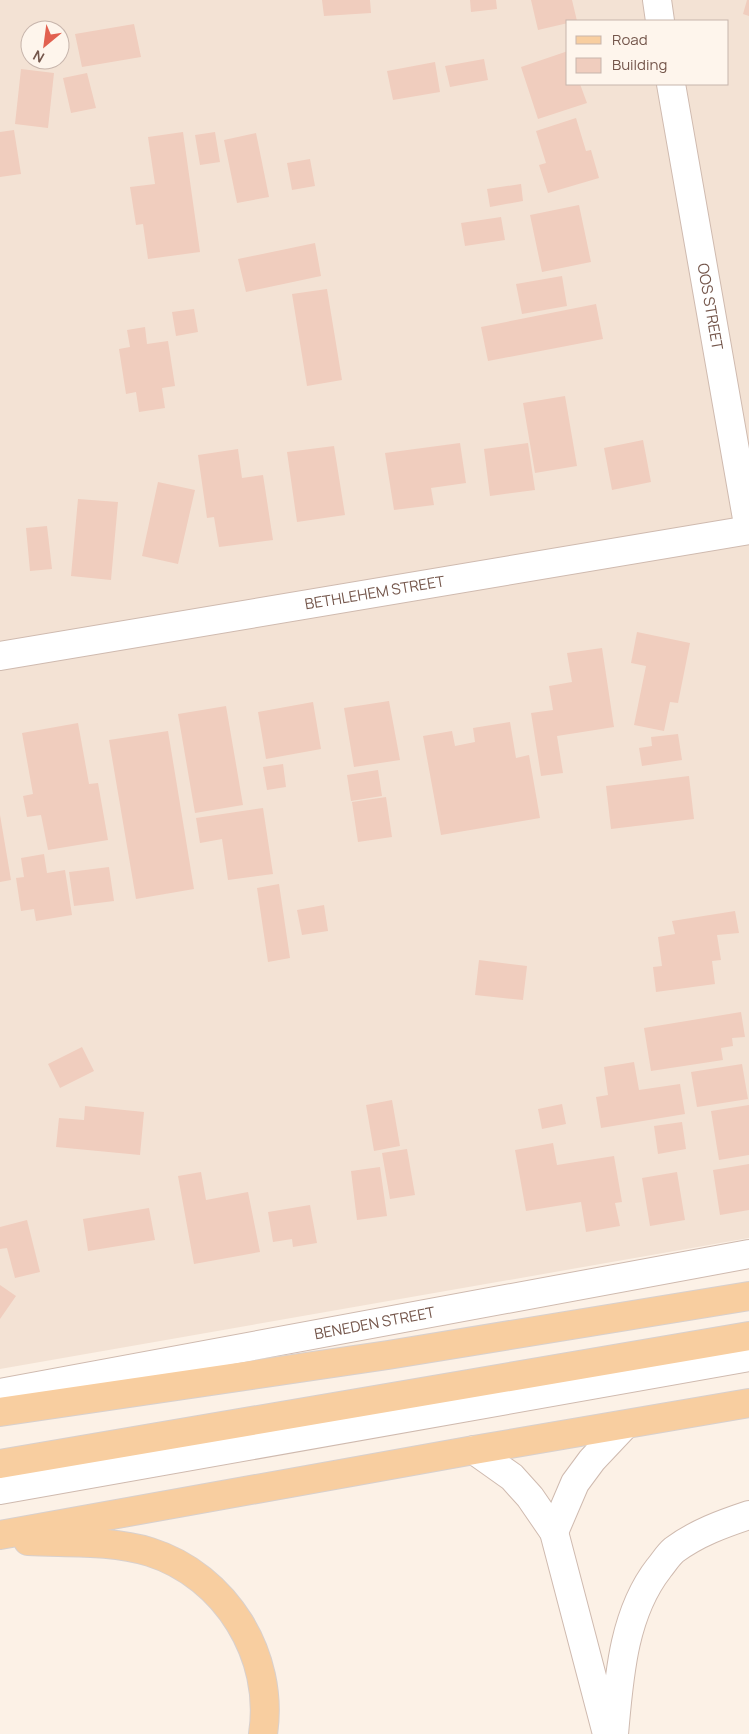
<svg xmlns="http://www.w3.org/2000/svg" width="749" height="1734" viewBox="0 0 749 1734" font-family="Manrope,sans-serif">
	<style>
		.residential { fill: #f3e2d4; fill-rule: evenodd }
		.building { fill: #f0cdbe }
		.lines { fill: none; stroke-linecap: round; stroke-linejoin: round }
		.minor-casing { stroke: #cfbaaf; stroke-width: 30 }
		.major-casing { stroke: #d8d0cd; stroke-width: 30 }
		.minor { stroke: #fff; stroke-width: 28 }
		.major { stroke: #f8cea0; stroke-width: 28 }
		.labels { text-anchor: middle; stroke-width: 4.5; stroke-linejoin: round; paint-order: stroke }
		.street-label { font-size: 15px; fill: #74564b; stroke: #fef5ec }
	</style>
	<rect width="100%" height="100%" fill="#fcf1e6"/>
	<!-- residential -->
	<path class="residential" d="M 0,0 L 749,0 L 749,1238 L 0,1369 ZM 568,21 L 728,21 L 728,84 L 568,84 ZM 30,30 L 60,30 L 60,60 L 30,60 Z"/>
	<!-- building -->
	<path class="building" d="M 322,0 L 370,0 L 371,13 L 324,16 Z
		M 470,0 L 496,0 L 497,9 L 471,12 Z
		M 531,0 L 572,0 L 577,21 L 568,21 L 568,23 L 538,30 Z
		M 747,0 L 749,0 L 749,16 L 743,14 Z
		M 134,24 L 141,57 L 82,67 L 75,34 Z
		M 568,51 L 568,84 L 580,84 L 587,103 L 538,119 L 521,67 Z
		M 484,59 L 488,80 L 450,87 L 445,66 Z
		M 435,62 L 440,92 L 393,100 L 387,71 Z
		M 21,69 L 54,73 L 48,128 L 15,124 Z
		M 87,73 L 96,108 L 71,113 L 63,78 Z
		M 576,118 L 586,151 L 591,150 L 599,178 L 548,193 L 539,165 L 546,163 L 536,131 Z
		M 14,130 L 21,174 L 0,177 L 0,132 Z
		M 183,132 L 200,252 L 148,259 L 143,224 L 136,225 L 130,187 L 155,184 L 148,137 Z
		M 215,132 L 220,162 L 200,165 L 195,135 Z
		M 256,133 L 269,197 L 237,203 L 224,140 Z
		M 310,159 L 315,186 L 292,190 L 287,163 Z
		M 521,184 L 523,201 L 490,207 L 487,189 Z
		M 579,205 L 591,262 L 542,272 L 530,215 Z
		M 501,217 L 505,240 L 465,246 L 461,223 Z
		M 315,243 L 321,276 L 246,292 L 238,259 Z
		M 562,276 L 567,306 L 522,314 L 516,284 Z
		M 327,289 L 342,380 L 307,386 L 292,294 Z
		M 596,304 L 603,339 L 488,361 L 481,327 Z
		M 194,309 L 198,332 L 176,336 L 172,312 Z
		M 145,327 L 147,344 L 168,341 L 175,386 L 162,388 L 165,408 L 139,412 L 136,392 L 126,394 L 119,349 L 130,347 L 127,330 Z
		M 565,396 L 577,466 L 535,473 L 523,403 Z
		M 643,440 L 651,482 L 612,490 L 604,448 Z
		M 460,443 L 466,483 L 431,488 L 434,505 L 394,510 L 385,453 Z
		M 528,443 L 535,490 L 490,496 L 484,449 Z
		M 334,446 L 345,515 L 297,522 L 287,452 Z
		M 238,449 L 242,478 L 263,475 L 273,540 L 219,547 L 214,517 L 207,518 L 198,455 Z
		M 158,482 L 195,490 L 178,564 L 142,556 Z
		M 78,499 L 118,502 L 111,580 L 71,576 Z
		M 47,526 L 52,569 L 30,571 L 26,528 Z
		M 637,632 L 690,643 L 678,703 L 670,702 L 664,731 L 634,725 L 646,666 L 631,663 Z
		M 602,648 L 614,727 L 557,736 L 563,773 L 541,776 L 531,713 L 553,710 L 549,686 L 572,682 L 567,653 Z
		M 389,701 L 400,760 L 354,767 L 344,708 Z
		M 313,702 L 321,749 L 266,759 L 258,712 Z
		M 226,706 L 243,805 L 195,813 L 178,714 Z
		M 510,722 L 516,758 L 529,755 L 540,818 L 441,835 L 423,736 L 452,731 L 455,746 L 475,742 L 473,728 Z
		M 78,723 L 89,784 L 98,783 L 108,840 L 48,850 L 41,815 L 27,817 L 23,796 L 33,794 L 22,733 Z
		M 168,731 L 194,889 L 136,899 L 109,740 Z
		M 678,734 L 682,760 L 642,766 L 639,748 L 652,746 L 651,737 Z
		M 283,764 L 286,787 L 267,790 L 263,767 Z
		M 378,770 L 382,796 L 351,801 L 347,775 Z
		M 689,776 L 694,819 L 611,829 L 606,786 Z
		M 386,797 L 392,837 L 358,842 L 352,802 Z
		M 263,808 L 273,874 L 228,880 L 222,839 L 200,843 L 196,818 Z
		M 0,815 L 11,880 L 0,882 Z
		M 44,854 L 47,873 L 65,870 L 72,915 L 36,921 L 34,909 L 21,911 L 16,878 L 24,877 L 21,858 Z
		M 109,867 L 114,901 L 74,906 L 69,872 Z
		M 279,884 L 290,958 L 268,962 L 257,888 Z
		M 324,905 L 328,931 L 302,935 L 297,910 Z
		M 735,911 L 739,933 L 717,935 L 721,960 L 712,961 L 715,984 L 656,992 L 653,967 L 662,966 L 658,937 L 675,934 L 672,921 Z
		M 479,960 L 527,966 L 523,1000 L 475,995 Z
		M 741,1012 L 745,1037 L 732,1038 L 733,1046 L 721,1048 L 723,1060 L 651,1071 L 644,1028 Z
		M 82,1047 L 94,1071 L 60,1088 L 48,1064 Z
		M 634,1062 L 639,1090 L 680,1084 L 685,1114 L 601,1128 L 596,1097 L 608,1095 L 604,1067 Z
		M 742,1064 L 748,1099 L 697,1107 L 691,1072 Z
		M 392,1100 L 400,1146 L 374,1151 L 366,1105 Z
		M 562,1104 L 566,1124 L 542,1129 L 538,1109 Z
		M 749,1105 L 749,1155 L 719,1160 L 711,1111 Z
		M 85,1106 L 144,1112 L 140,1155 L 56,1147 L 59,1118 L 84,1120 Z
		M 682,1122 L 686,1149 L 658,1154 L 654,1126 Z
		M 553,1143 L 557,1165 L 614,1156 L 622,1202 L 615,1203 L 620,1226 L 586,1232 L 581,1202 L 526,1211 L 515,1150 Z
		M 407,1149 L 415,1195 L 390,1199 L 382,1153 Z
		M 749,1164 L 749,1210 L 720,1215 L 713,1170 Z
		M 380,1167 L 387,1216 L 357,1220 L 351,1171 Z
		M 201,1172 L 206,1200 L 248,1192 L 260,1252 L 194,1264 L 178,1176 Z
		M 677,1172 L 685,1220 L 650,1226 L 642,1178 Z
		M 310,1205 L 317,1243 L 293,1247 L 292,1239 L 273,1242 L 268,1212 Z
		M 149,1208 L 155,1240 L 88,1251 L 83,1219 Z
		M 27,1220 L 40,1272 L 15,1278 L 7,1248 L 0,1249 L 0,1227 Z
		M 0,1285 L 16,1296 L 0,1319 Z"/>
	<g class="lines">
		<!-- minor casing -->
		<g class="minor-casing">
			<g id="minor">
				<path d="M 657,0 L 660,21"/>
				<path id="s1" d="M 671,84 L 749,530"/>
				<path id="s2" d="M 0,656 L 749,530"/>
				<path id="s3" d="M 0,1393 L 749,1254"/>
				<path d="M 474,1450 L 512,1477 L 530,1497 L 554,1532 L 607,1734"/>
				<path d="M 0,1490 L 749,1357"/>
				<path d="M 554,1532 L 575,1483 L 592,1460 L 625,1425"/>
				<path d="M 614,1734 C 619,1678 623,1614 659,1568 C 664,1562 668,1555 674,1550 C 697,1533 722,1524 749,1515"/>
			</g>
		</g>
		<!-- major casing -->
		<g class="major-casing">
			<path id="major" d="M 0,1412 L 388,1355 L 749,1296
				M 0,1464 L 749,1336
				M 0,1535 L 474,1450 L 749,1403
				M 28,1541 C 67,1543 111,1540 150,1552 C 226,1576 275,1656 263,1734"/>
		</g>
		<!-- minor -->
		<use href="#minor" class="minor"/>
		<!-- major -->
		<use href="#major" class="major"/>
	</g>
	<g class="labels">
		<!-- street labels -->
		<g class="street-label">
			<text dy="5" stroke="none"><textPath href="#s1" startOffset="226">OOS STREET</textPath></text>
			<text dy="5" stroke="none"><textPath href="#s2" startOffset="380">BETHLEHEM STREET</textPath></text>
			<text dy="5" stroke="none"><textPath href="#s3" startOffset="381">BENEDEN STREET</textPath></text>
		</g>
	</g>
	<!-- legend -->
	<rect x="566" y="20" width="162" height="65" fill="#fef5ec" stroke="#c7b5ac"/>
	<rect x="576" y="36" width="25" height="8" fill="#f8cea0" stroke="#c7b5ac"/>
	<text x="612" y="45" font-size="15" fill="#74564b">Road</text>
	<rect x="576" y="58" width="25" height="15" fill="#f0cdbe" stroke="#c7b5ac"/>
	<text x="612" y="70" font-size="15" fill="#74564b">Building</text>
	<!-- north arrow -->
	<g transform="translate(45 45) rotate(209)"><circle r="24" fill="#fef5ec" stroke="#c7b5ac"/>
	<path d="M0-4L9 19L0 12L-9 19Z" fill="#e2604f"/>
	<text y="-8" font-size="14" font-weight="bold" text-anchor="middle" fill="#74564b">N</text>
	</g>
</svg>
